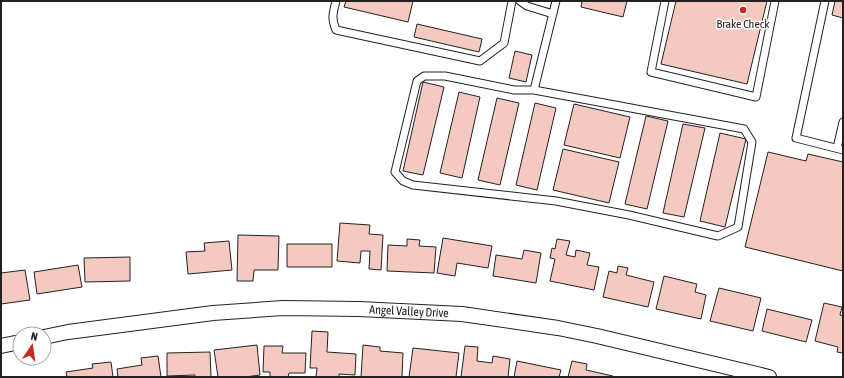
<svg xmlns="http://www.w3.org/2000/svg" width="844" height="378" viewBox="0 0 844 378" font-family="'Asap Condensed',sans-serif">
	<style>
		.building { fill: #f3c9c0; stroke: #222 }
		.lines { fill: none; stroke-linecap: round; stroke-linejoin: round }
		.lane-casing { stroke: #222; stroke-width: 9 }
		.street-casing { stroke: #222; stroke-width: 16 }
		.lane { stroke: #fff; stroke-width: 7 }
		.street { stroke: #fff; stroke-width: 14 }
		.poi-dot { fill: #c62828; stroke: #fff; stroke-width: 1.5 }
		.labels { text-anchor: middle; stroke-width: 3; stroke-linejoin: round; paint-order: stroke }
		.poi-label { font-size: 12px; fill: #222; stroke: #fff }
		.street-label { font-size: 12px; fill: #222; stroke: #fff }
	</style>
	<rect width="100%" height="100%" fill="#fff"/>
	<!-- building -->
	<path class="building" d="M 346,1 L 413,1 L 408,22 L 344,7 Z
		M 582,1 L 627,1 L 623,17 L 581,7 Z
		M 676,1 L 767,1 L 747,84 L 661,64 Z
		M 835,1 L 843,1 L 843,18 L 832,15 Z
		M 417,24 L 482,39 L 479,52 L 414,37 Z
		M 515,51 L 532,55 L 526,82 L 509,78 Z
		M 423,82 L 444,87 L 423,175 L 403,171 Z
		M 459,92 L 480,97 L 462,178 L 440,173 Z
		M 497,98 L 519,103 L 500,185 L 478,180 Z
		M 535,103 L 556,108 L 537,190 L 516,185 Z
		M 574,104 L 630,117 L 620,158 L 564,145 Z
		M 646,116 L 668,121 L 647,209 L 625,204 Z
		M 683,124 L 705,128 L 684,217 L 663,213 Z
		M 720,133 L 746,139 L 725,227 L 700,221 Z
		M 563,149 L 619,162 L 609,203 L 553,190 Z
		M 768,152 L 806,161 L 808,154 L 843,162 L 843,271 L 745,247 Z
		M 340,223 L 370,225 L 369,234 L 383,235 L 381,270 L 369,269 L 370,251 L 361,251 L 360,263 L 337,261 Z
		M 238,235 L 279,236 L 278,270 L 254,270 L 253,281 L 237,281 Z
		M 443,238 L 492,246 L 488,268 L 457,263 L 455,276 L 437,273 Z
		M 407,239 L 420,240 L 419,246 L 436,247 L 434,273 L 387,271 L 388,245 L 407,246 Z
		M 557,239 L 570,241 L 566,255 L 575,257 L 576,250 L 590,253 L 587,265 L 599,267 L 594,290 L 550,281 L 555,259 L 550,258 L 552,248 L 555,249 Z
		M 229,241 L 232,270 L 188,274 L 186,252 L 205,251 L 204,243 Z
		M 287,244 L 332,244 L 332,267 L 287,267 Z
		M 524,250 L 541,253 L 536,283 L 493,276 L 496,255 L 522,259 Z
		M 130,257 L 130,281 L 85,282 L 84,258 Z
		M 78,265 L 82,287 L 37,294 L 34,272 Z
		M 618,266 L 628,268 L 626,275 L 654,282 L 648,307 L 603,297 L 609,271 L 617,273 Z
		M 25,270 L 30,300 L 1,304 L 1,273 Z
		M 664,276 L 697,284 L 695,292 L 706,295 L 701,319 L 656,309 Z
		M 719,288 L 761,298 L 753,331 L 710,321 Z
		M 824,303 L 842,307 L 840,315 L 843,316 L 843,353 L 837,352 L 838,347 L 815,341 Z
		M 767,309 L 812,320 L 806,342 L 762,331 Z
		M 312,331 L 328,332 L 327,352 L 356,354 L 355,375 L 339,374 L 339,377 L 316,377 L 317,368 L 310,368 Z
		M 257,345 L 260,375 L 245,377 L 218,377 L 214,350 Z
		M 363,345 L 380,347 L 380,351 L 403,353 L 402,377 L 361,377 Z
		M 264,346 L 283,346 L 282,353 L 306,353 L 305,373 L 289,373 L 288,377 L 270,377 L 270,372 L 263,372 Z
		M 465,346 L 478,347 L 477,361 L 492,363 L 493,356 L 510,359 L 508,377 L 461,377 Z
		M 413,348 L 459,353 L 456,377 L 409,377 Z
		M 210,352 L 211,377 L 195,377 L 195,375 L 167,376 L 167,353 Z
		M 158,356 L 161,377 L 118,377 L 117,369 L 142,365 L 141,358 Z
		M 517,361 L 561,370 L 559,377 L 514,377 Z
		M 572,361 L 587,364 L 586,370 L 613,376 L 613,377 L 568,377 Z
		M 111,362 L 113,377 L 67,377 L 66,372 L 93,368 L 92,364 Z"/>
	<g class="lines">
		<!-- lane casing -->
		<g class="lane-casing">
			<path id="lane" d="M 336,1 C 333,13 331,18 336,30 L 480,61 L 504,43 L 512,1
				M 520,1 L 527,6 L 553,14
				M 665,1 L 651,72 L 756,97 L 775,1
				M 825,1 L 796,138 L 843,150
				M 424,76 L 445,76 L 514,90 L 534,90 L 744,129 L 752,142 L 738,227 L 718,236 L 629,215 L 556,201 L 413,185 L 403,181 L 395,172 L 417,81 Z
				M 534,90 L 556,1
				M 837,148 L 843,122"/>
		</g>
		<!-- street casing -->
		<g class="street-casing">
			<g id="street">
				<path id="s1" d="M 44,337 L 68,332 L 213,313 L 283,308 L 359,309 L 462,314 L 558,328 L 597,336 L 769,377"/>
				<path d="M 1,346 L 20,342"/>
			</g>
		</g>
		<!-- lane -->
		<use href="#lane" class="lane"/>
		<!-- street -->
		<use href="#street" class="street"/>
	</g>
	<!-- markers -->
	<circle class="poi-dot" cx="743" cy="10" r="4"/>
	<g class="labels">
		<!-- poi labels -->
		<g class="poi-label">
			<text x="743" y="28">Brake Check</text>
		</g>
		<!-- street labels -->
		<g class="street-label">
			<text dy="4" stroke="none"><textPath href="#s1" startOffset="367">Angel Valley Drive</textPath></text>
		</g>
	</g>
	<!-- border -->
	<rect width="844" height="378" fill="none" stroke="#222222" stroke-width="4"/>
	<!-- north arrow -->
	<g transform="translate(32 346) rotate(13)"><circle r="19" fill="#ffffff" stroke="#a7a7a7"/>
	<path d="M0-3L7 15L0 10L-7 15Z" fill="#c62828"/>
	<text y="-6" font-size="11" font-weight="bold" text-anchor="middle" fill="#222222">N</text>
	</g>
</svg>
